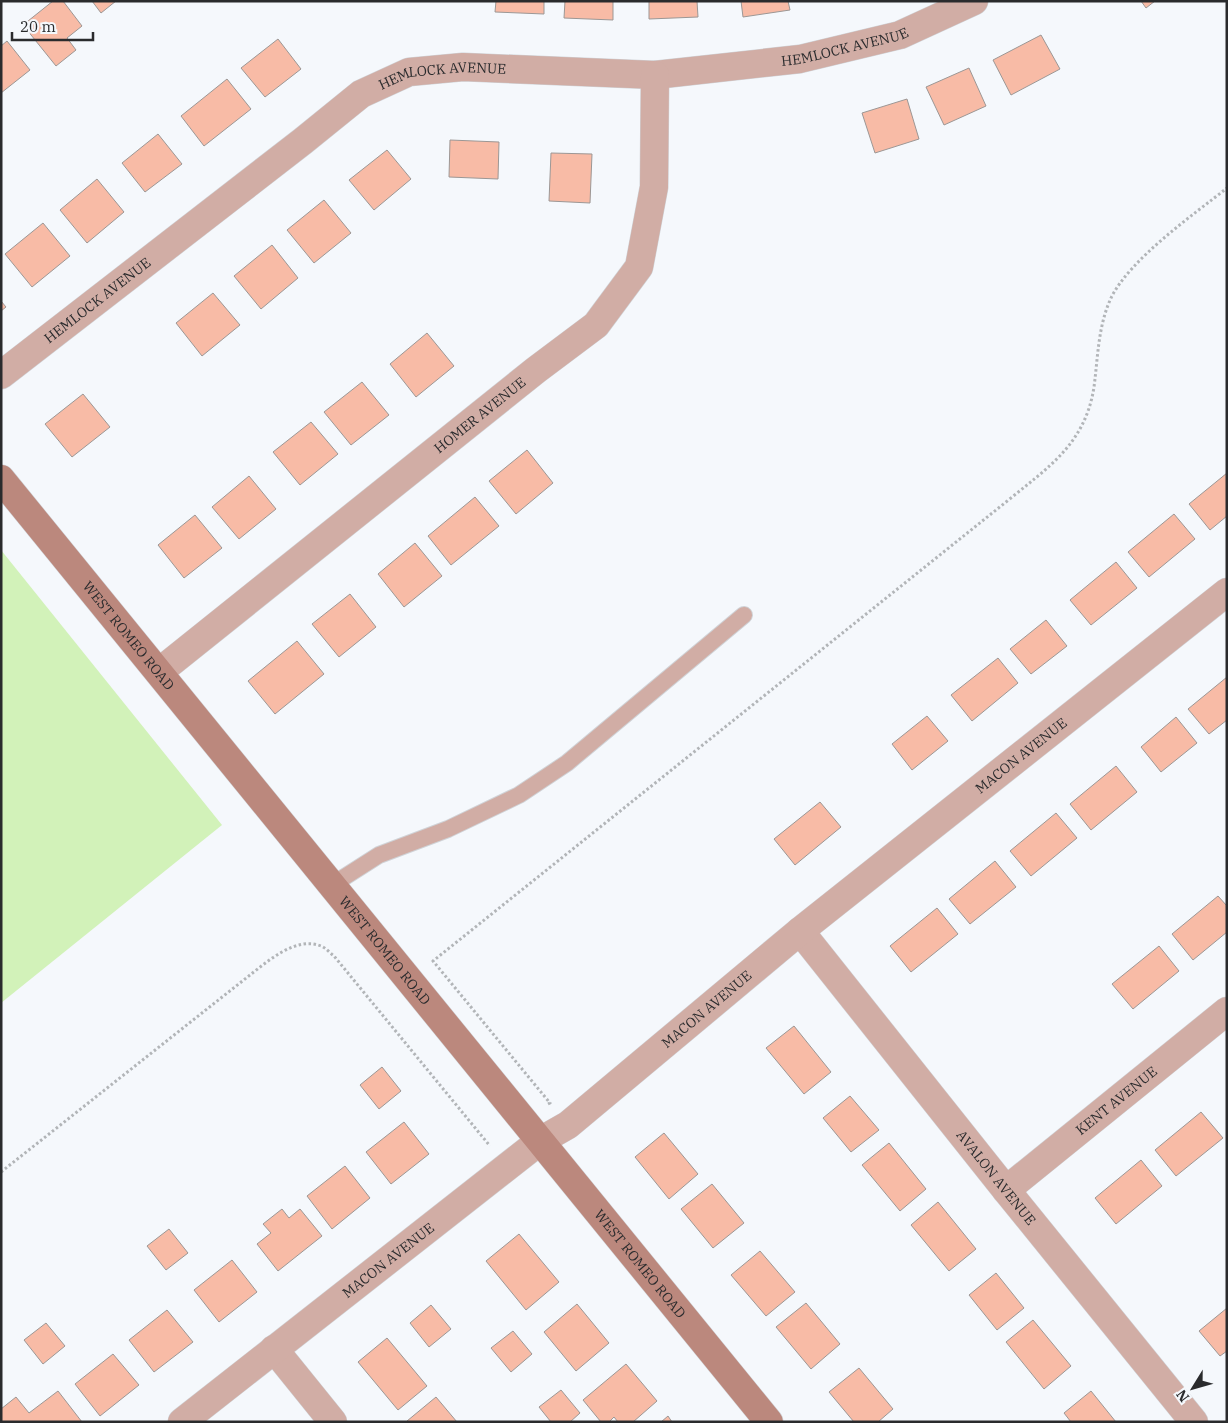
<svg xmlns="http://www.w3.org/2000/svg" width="1228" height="1423" viewBox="0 0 1228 1423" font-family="'IBM Plex Serif',serif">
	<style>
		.green { fill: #d2f2b9 }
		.building { fill: #f8bba6; stroke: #9c9795 }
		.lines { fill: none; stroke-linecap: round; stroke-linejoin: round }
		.service-casing { stroke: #d0d3d7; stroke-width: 18 }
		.minor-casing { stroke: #d0d3d7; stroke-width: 29 }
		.secondary-casing { stroke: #d0d3d7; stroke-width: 29 }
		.path { stroke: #b2b5b8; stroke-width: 3; stroke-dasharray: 2.5 2.5; stroke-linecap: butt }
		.service { stroke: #d1ada5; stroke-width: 16 }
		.minor { stroke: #d1ada5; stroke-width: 28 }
		.secondary { stroke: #bb887d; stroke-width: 28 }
		.labels { text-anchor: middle; stroke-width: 4; stroke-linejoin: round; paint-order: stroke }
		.street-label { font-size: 14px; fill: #2a2b2d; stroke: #f5f8fc }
	</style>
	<rect width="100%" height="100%" fill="#f5f8fc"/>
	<!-- green -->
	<path class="green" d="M 1,550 L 222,825 L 1,1003 Z"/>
	<!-- building -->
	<path class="building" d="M 53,1 L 63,1 L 82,26 L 67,38 L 76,50 L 56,66 L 23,25 Z
		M 92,1 L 116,1 L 101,13 Z
		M 496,1 L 544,1 L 544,14 L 495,12 Z
		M 565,1 L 613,1 L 613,20 L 564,18 Z
		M 649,1 L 697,1 L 698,17 L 649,19 Z
		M 741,1 L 788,1 L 790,10 L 743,17 Z
		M 1141,1 L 1155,1 L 1146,8 Z
		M 1041,35 L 1060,69 L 1011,95 L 993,60 Z
		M 278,39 L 301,69 L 265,97 L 241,68 Z
		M 7,41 L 30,70 L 1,93 L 1,46 Z
		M 969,68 L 986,106 L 944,125 L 926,87 Z
		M 227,79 L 251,109 L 204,146 L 181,116 Z
		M 907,99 L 919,139 L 875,153 L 862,113 Z
		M 158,134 L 182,164 L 145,192 L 122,163 Z
		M 450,140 L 499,142 L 498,179 L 449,177 Z
		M 387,150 L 411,179 L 374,210 L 349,180 Z
		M 551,153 L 592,154 L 590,203 L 549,201 Z
		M 97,179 L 124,212 L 87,243 L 60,210 Z
		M 324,200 L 351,233 L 314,263 L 287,230 Z
		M 43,223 L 70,256 L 32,287 L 5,254 Z
		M 272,245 L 298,278 L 261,309 L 234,276 Z
		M 213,293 L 240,325 L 202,356 L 176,323 Z
		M 1,301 L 6,307 L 1,311 Z
		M 427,333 L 454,366 L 416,397 L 390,364 Z
		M 362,382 L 389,415 L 351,445 L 324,412 Z
		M 83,394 L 110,427 L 72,457 L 45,424 Z
		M 311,422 L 338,454 L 300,485 L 273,452 Z
		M 527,450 L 553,483 L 516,514 L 489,481 Z
		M 1227,473 L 1227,516 L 1210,530 L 1189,504 Z
		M 249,476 L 276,509 L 239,539 L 212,507 Z
		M 475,497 L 499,526 L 451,565 L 428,536 Z
		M 1174,514 L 1195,539 L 1149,577 L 1128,552 Z
		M 195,515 L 222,548 L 184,578 L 158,545 Z
		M 415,543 L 442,576 L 404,607 L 378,574 Z
		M 1116,562 L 1137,588 L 1091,625 L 1070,600 Z
		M 350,594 L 376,627 L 339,657 L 312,624 Z
		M 1046,620 L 1067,646 L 1031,674 L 1010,649 Z
		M 297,641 L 324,674 L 275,714 L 248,681 Z
		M 998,658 L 1018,683 L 972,721 L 951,695 Z
		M 1227,677 L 1227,720 L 1209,734 L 1188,709 Z
		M 927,716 L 948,741 L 912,770 L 892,744 Z
		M 1176,717 L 1197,743 L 1161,772 L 1141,747 Z
		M 1116,766 L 1137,792 L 1091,830 L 1070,804 Z
		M 820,802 L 841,827 L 795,865 L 774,839 Z
		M 1056,813 L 1077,838 L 1031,876 L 1010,851 Z
		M 995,861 L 1016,887 L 970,924 L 949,899 Z
		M 1218,896 L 1227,906 L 1227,932 L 1193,960 L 1172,934 Z
		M 937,908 L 958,934 L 911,972 L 890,946 Z
		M 1159,946 L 1179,971 L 1133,1009 L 1112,984 Z
		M 794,1026 L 831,1072 L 804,1094 L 766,1048 Z
		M 382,1067 L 401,1091 L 379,1109 L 360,1085 Z
		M 850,1096 L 879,1130 L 851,1152 L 823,1118 Z
		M 1201,1112 L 1223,1138 L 1176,1176 L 1155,1150 Z
		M 404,1122 L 429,1154 L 391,1184 L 366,1152 Z
		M 664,1133 L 698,1174 L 669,1199 L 635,1157 Z
		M 889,1143 L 926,1189 L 900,1211 L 862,1165 Z
		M 1141,1160 L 1162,1186 L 1116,1224 L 1095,1198 Z
		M 345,1166 L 370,1198 L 332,1229 L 307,1196 Z
		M 712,1184 L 744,1223 L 713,1248 L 681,1209 Z
		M 938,1202 L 976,1249 L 949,1271 L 911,1225 Z
		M 282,1209 L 289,1218 L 300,1209 L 322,1236 L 278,1271 L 257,1244 L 271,1233 L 263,1224 Z
		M 169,1229 L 188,1253 L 166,1270 L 147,1246 Z
		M 519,1234 L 559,1282 L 526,1310 L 486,1261 Z
		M 760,1251 L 795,1292 L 766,1316 L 731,1275 Z
		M 232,1260 L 257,1292 L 219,1322 L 194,1290 Z
		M 996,1273 L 1024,1308 L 997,1330 L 969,1295 Z
		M 806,1303 L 840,1344 L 811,1369 L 776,1327 Z
		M 577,1304 L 609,1343 L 576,1371 L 544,1332 Z
		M 431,1305 L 451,1329 L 429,1347 L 410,1323 Z
		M 1227,1308 L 1227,1351 L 1220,1356 L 1199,1331 Z
		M 167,1310 L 193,1342 L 154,1372 L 129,1340 Z
		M 1033,1320 L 1071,1366 L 1044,1389 L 1006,1342 Z
		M 46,1323 L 65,1346 L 43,1364 L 24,1340 Z
		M 513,1331 L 532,1354 L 511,1372 L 491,1348 Z
		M 387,1338 L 427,1386 L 398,1410 L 358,1362 Z
		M 113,1354 L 139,1385 L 100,1416 L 75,1384 Z
		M 626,1364 L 657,1401 L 633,1422 L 618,1422 L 614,1417 L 609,1422 L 601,1422 L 583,1400 Z
		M 859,1368 L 893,1409 L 878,1422 L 854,1422 L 829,1392 Z
		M 561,1390 L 580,1413 L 570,1422 L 551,1422 L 539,1407 Z
		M 58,1391 L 82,1422 L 1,1422 L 1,1409 L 16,1397 L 29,1413 Z
		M 1091,1391 L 1116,1422 L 1071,1422 L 1064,1413 Z
		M 436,1397 L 457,1422 L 408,1422 L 407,1421 Z
		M 668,1416 L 672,1422 L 661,1422 Z"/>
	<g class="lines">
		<!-- service casing -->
		<g class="service-casing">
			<path id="service" d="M 332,885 L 379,855 L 448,829 L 519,795 L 567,763 L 744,615"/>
		</g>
		<!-- minor casing -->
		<g class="minor-casing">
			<g id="minor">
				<path id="s1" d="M 1,375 L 303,141 L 361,94 L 409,72 L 463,67 L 655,75 L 800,59 L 900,35 L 974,1"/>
				<path id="s2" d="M 159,672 L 536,370 L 596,325 L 639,267 L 654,187 L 655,75"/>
				<path id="s3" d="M 800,931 L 1006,1190 L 1194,1422"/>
				<path id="s4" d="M 1006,1190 L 1227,1011"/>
				<path d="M 274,1349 L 333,1422"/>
				<path id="s5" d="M 182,1422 L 540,1141 L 568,1125 L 800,931 L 1227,592"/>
			</g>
		</g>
		<!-- secondary casing -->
		<g class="secondary-casing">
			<g id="secondary">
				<path id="s6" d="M 1,479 L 769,1422"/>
			</g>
		</g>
		<!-- path -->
		<path class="path" d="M 548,1104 L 550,1103 L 433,961 L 1006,502 C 1047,468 1085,445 1094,387 C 1098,357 1098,326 1111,298 C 1130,259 1193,215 1227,188
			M 1,1172 L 250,975 C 268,961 296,936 321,946 C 326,948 330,953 334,956 L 490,1146"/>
		<!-- service -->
		<use href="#service" class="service"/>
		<!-- minor -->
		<use href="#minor" class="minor"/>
		<!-- secondary -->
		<use href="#secondary" class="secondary"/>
	</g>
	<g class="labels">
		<!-- street labels -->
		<g class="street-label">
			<text dy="5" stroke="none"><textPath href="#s1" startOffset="948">HEMLOCK AVENUE</textPath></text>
			<text dy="5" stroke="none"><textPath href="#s1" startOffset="542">HEMLOCK AVENUE</textPath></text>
			<text dy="5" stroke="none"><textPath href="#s1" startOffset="122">HEMLOCK AVENUE</textPath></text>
			<text dy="5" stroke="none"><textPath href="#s2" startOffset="411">HOMER AVENUE</textPath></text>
			<text dy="5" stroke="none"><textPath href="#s6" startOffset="202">WEST ROMEO ROAD</textPath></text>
			<text dy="5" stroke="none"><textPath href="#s5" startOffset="1072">MACON AVENUE</textPath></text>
			<text dy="5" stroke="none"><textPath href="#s6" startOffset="608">WEST ROMEO ROAD</textPath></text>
			<text dy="5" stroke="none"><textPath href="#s5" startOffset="668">MACON AVENUE</textPath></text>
			<text dy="5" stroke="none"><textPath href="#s4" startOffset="142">KENT AVENUE</textPath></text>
			<text dy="5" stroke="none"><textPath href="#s3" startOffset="315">AVALON AVENUE</textPath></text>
			<text dy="5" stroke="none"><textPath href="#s5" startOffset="262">MACON AVENUE</textPath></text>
			<text dy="5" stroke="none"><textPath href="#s6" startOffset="1012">WEST ROMEO ROAD</textPath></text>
		</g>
	</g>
	<!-- border -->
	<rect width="1228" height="1423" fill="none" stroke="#2a2b2d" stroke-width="5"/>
	<!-- north arrow -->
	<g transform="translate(1193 1388) rotate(233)" stroke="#f5f8fc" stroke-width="4" paint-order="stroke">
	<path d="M0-4L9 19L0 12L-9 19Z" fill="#2a2b2d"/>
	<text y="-8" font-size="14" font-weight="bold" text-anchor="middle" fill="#2a2b2d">N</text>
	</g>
	<!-- scale -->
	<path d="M12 32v8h81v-8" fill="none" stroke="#2a2b2d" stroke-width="2.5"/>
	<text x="20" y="32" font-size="15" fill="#2a2b2d" stroke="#f5f8fc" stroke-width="4" paint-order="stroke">20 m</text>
</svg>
